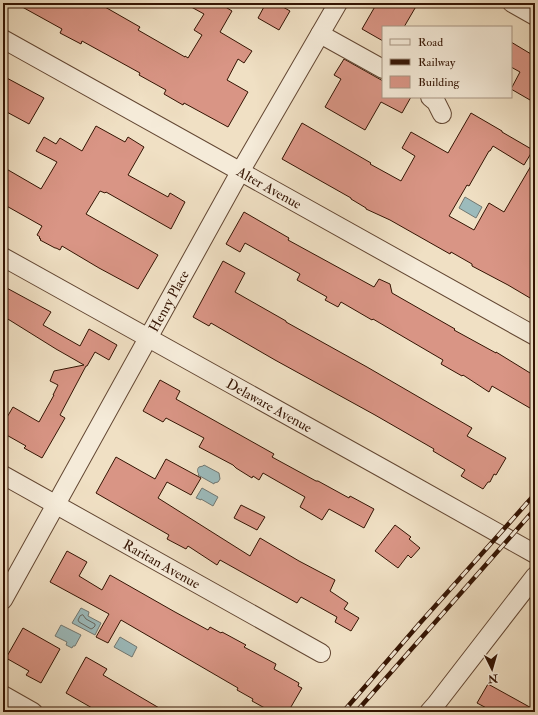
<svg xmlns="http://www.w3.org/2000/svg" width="538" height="715" viewBox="0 0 538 715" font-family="'IM FELL Double Pica',serif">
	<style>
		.water { fill: #9cbbbc; stroke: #727872 }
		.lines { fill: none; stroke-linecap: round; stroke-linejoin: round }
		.shore { stroke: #686860; stroke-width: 1 }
		.building { fill: #d99585; stroke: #341403 }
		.minor-casing { stroke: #634733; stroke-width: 20 }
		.minor { stroke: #f5ebd9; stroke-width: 18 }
		.rail-casing { stroke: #341403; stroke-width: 4.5 }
		.rail { stroke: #f5ebd9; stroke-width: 3; stroke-dasharray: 9; stroke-linecap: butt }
		.labels { text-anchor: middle; stroke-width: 4; stroke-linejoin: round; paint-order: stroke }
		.street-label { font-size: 14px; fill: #341403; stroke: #f5ebd9 }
	</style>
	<rect width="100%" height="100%" fill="#f0e0c4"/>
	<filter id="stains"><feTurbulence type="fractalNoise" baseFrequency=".005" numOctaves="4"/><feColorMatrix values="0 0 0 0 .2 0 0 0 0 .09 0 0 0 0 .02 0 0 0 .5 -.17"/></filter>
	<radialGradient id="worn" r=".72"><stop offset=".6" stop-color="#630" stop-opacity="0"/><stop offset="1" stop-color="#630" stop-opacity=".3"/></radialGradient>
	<!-- water -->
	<path class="water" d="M 465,197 L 482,207 L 476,218 L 459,208 Z
		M 204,465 L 219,473 L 220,479 L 218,482 L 214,483 L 214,484 L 198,475 L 199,474 C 197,472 197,469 199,467 L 203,466 Z
		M 202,488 L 218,497 L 213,506 L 201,499 L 201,500 L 196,498 Z
		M 81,608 L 89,612 L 88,616 L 101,623 L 95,635 L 72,623 Z
		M 61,625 L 81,635 L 75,646 L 73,646 L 72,648 L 66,645 L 67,642 L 55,636 Z
		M 120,637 L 137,647 L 132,657 L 114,647 Z"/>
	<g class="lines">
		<!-- shore -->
		<path class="shore" d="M 83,615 L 86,619 L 95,624 L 95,626 L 93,628 L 91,629 L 79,622 L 78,620 L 80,616 Z"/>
	</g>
	<!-- building -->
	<path class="building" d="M 15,3 L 98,3 L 140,27 L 138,30 L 185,57 L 185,56 L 188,58 L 202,35 L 194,30 L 204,14 L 184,3 L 219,3 L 232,11 L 220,32 L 252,51 L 244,63 L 238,59 L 227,80 L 248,92 L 228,127 L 184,103 L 183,105 L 164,94 L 166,90 L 139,75 L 140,73 L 82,41 L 81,44 L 60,33 L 62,29 Z
		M 266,3 L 276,3 L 290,11 L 279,30 L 258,18 Z
		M 377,3 L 418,3 L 404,27 L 383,27 L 383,41 L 362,29 Z
		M 511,42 L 531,54 L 535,46 L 535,91 L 530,100 L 511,89 L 520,72 L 511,67 Z
		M 344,59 L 383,81 L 383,97 L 411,97 L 402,113 L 381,102 L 365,130 L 325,107 L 341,79 L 334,75 Z
		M 3,76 L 44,98 L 29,124 L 3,110 Z
		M 471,113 L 502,131 L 502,132 L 533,150 L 524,165 L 493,146 L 490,151 L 489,151 L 469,186 L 467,185 L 449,216 L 474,230 L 489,203 L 504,212 L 535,159 L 535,289 L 530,298 L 508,285 L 472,266 L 472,264 L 451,252 L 450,254 L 390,220 L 366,209 L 366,208 L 351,199 L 351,198 L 282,159 L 302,123 L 371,163 L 370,164 L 401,181 L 415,156 L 402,148 L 411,132 L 448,153 Z
		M 96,126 L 125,142 L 128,137 L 144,147 L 128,175 L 168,197 L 170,193 L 185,202 L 171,229 L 106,192 L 105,193 L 100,191 L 86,214 L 158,255 L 138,289 L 99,268 L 62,246 L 60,250 L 56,248 L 55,248 L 40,240 L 41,239 L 39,238 L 40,237 L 37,235 L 42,226 L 3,204 L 3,167 L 41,189 L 57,162 L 36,151 L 44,137 L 56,144 L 60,138 L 82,151 Z
		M 244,212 L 289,238 L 288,240 L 374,287 L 379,279 L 390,284 L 392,293 L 455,329 L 454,330 L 496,353 L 496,352 L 535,376 L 535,411 L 492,386 L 489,392 L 463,375 L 462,376 L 441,364 L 443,360 L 373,319 L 372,320 L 341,302 L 338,307 L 325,300 L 327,297 L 297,280 L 300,274 L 245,243 L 240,252 L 226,244 Z
		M 223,261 L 245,273 L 235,292 L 286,321 L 286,322 L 367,367 L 472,428 L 467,436 L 506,458 L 496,475 L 494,474 L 490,482 L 488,482 L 483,489 L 461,476 L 465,470 L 433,451 L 434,449 L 375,415 L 275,360 L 211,323 L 209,326 L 193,317 Z
		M 3,286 L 51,312 L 43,325 L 80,346 L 89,329 L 117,345 L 109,360 L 95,352 L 87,366 L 86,366 L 60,415 L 65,418 L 42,458 L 24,448 L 26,446 L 3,433 L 3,424 L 13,407 L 39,422 L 54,395 L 53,395 L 58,385 L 50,381 L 54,371 L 84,365 L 56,349 L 3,316 Z
		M 160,380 L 180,391 L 176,399 L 274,454 L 272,457 L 316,481 L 318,481 L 349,498 L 350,496 L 374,509 L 364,528 L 329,509 L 322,520 L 300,507 L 305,497 L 263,473 L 259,480 L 253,476 L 252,478 L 236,468 L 233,465 L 199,447 L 204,438 L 166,418 L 163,422 L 143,411 Z
		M 116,457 L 155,479 L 166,459 L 201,478 L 191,495 L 167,482 L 158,498 L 250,556 L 260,538 L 299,561 L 335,580 L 330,591 L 348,603 L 344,609 L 359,618 L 351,631 L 335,622 L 337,617 L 301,597 L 297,603 L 220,560 L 217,565 L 188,546 L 186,549 L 167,539 L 169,535 L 96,493 Z
		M 241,505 L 265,517 L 257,530 L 234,518 Z
		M 395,525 L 411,537 L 409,539 L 420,548 L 411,558 L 408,555 L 398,568 L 375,551 Z
		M 67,551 L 87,562 L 79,576 L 102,590 L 110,575 L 175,612 L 208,630 L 210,627 L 221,633 L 222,632 L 246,645 L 244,647 L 276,664 L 274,669 L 299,683 L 298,686 L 302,688 L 288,712 L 272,712 L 252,701 L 253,699 L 237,690 L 238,688 L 121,620 L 108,643 L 96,637 L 109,614 L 50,582 Z
		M 23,628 L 60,649 L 41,683 L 26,675 L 29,671 L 6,658 Z
		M 86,657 L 107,669 L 103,675 L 166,712 L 99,712 L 66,693 Z
		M 488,684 L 535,710 L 535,712 L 494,712 L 477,703 Z"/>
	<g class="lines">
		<!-- minor casing -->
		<g class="minor-casing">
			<g id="minor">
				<path d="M 512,3 L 535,16"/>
				<path d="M 320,34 L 383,69"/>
				<path id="s1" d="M 3,39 L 535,336"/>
				<path d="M 430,97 L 436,102 L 442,114"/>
				<path id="s2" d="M 3,257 L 391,473 L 535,554"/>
				<path id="s3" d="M 3,475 L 321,653"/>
				<path id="s4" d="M 3,600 L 240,172 L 338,3"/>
				<path d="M 3,695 L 33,712"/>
				<path d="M 429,712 L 436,704 L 535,576"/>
			</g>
		</g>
		<!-- minor -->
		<use href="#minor" class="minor"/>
		<!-- rail casing -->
		<g class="rail-casing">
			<path id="rail" d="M 343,712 L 420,623 L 535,494
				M 356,712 L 535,509"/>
		</g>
		<!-- rail -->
		<use href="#rail" class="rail"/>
	</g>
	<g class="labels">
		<!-- street labels -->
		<g class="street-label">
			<text dy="5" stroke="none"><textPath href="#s1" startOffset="305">Alter Avenue</textPath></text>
			<text dy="5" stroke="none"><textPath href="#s4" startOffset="342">Henry Place</textPath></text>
			<text dy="5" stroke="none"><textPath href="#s2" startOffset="305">Delaware Avenue</textPath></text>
			<text dy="5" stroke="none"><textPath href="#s3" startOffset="182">Raritan Avenue</textPath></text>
		</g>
	</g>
	<!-- margin -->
	<rect width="538" height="715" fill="none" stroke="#f0e0c4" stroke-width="16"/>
	<rect x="4" y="4" width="530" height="707" fill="none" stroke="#341403" stroke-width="2"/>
	<rect x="8" y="8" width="522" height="699" fill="none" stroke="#341403"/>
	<!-- legend -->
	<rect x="382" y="26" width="130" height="72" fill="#f5ebd9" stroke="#a89583"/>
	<rect x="390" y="39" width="20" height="6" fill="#f5ebd9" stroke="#a89583"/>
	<text x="418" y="46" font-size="12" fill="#341403">Road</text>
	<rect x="390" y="59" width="20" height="6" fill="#341403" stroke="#a89583"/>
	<text x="418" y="66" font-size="12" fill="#341403">Railway</text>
	<rect x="390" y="76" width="20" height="12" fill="#d99585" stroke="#a89583"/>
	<text x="418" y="86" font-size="12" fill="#341403">Building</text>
	<!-- north arrow -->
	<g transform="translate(492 669) rotate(175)" stroke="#f5ebd9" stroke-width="3" paint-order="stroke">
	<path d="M0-3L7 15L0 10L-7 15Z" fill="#341403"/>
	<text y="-6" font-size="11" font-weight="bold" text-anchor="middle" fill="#341403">N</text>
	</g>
	<rect width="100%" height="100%" filter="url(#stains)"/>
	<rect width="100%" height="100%" fill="url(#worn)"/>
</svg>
